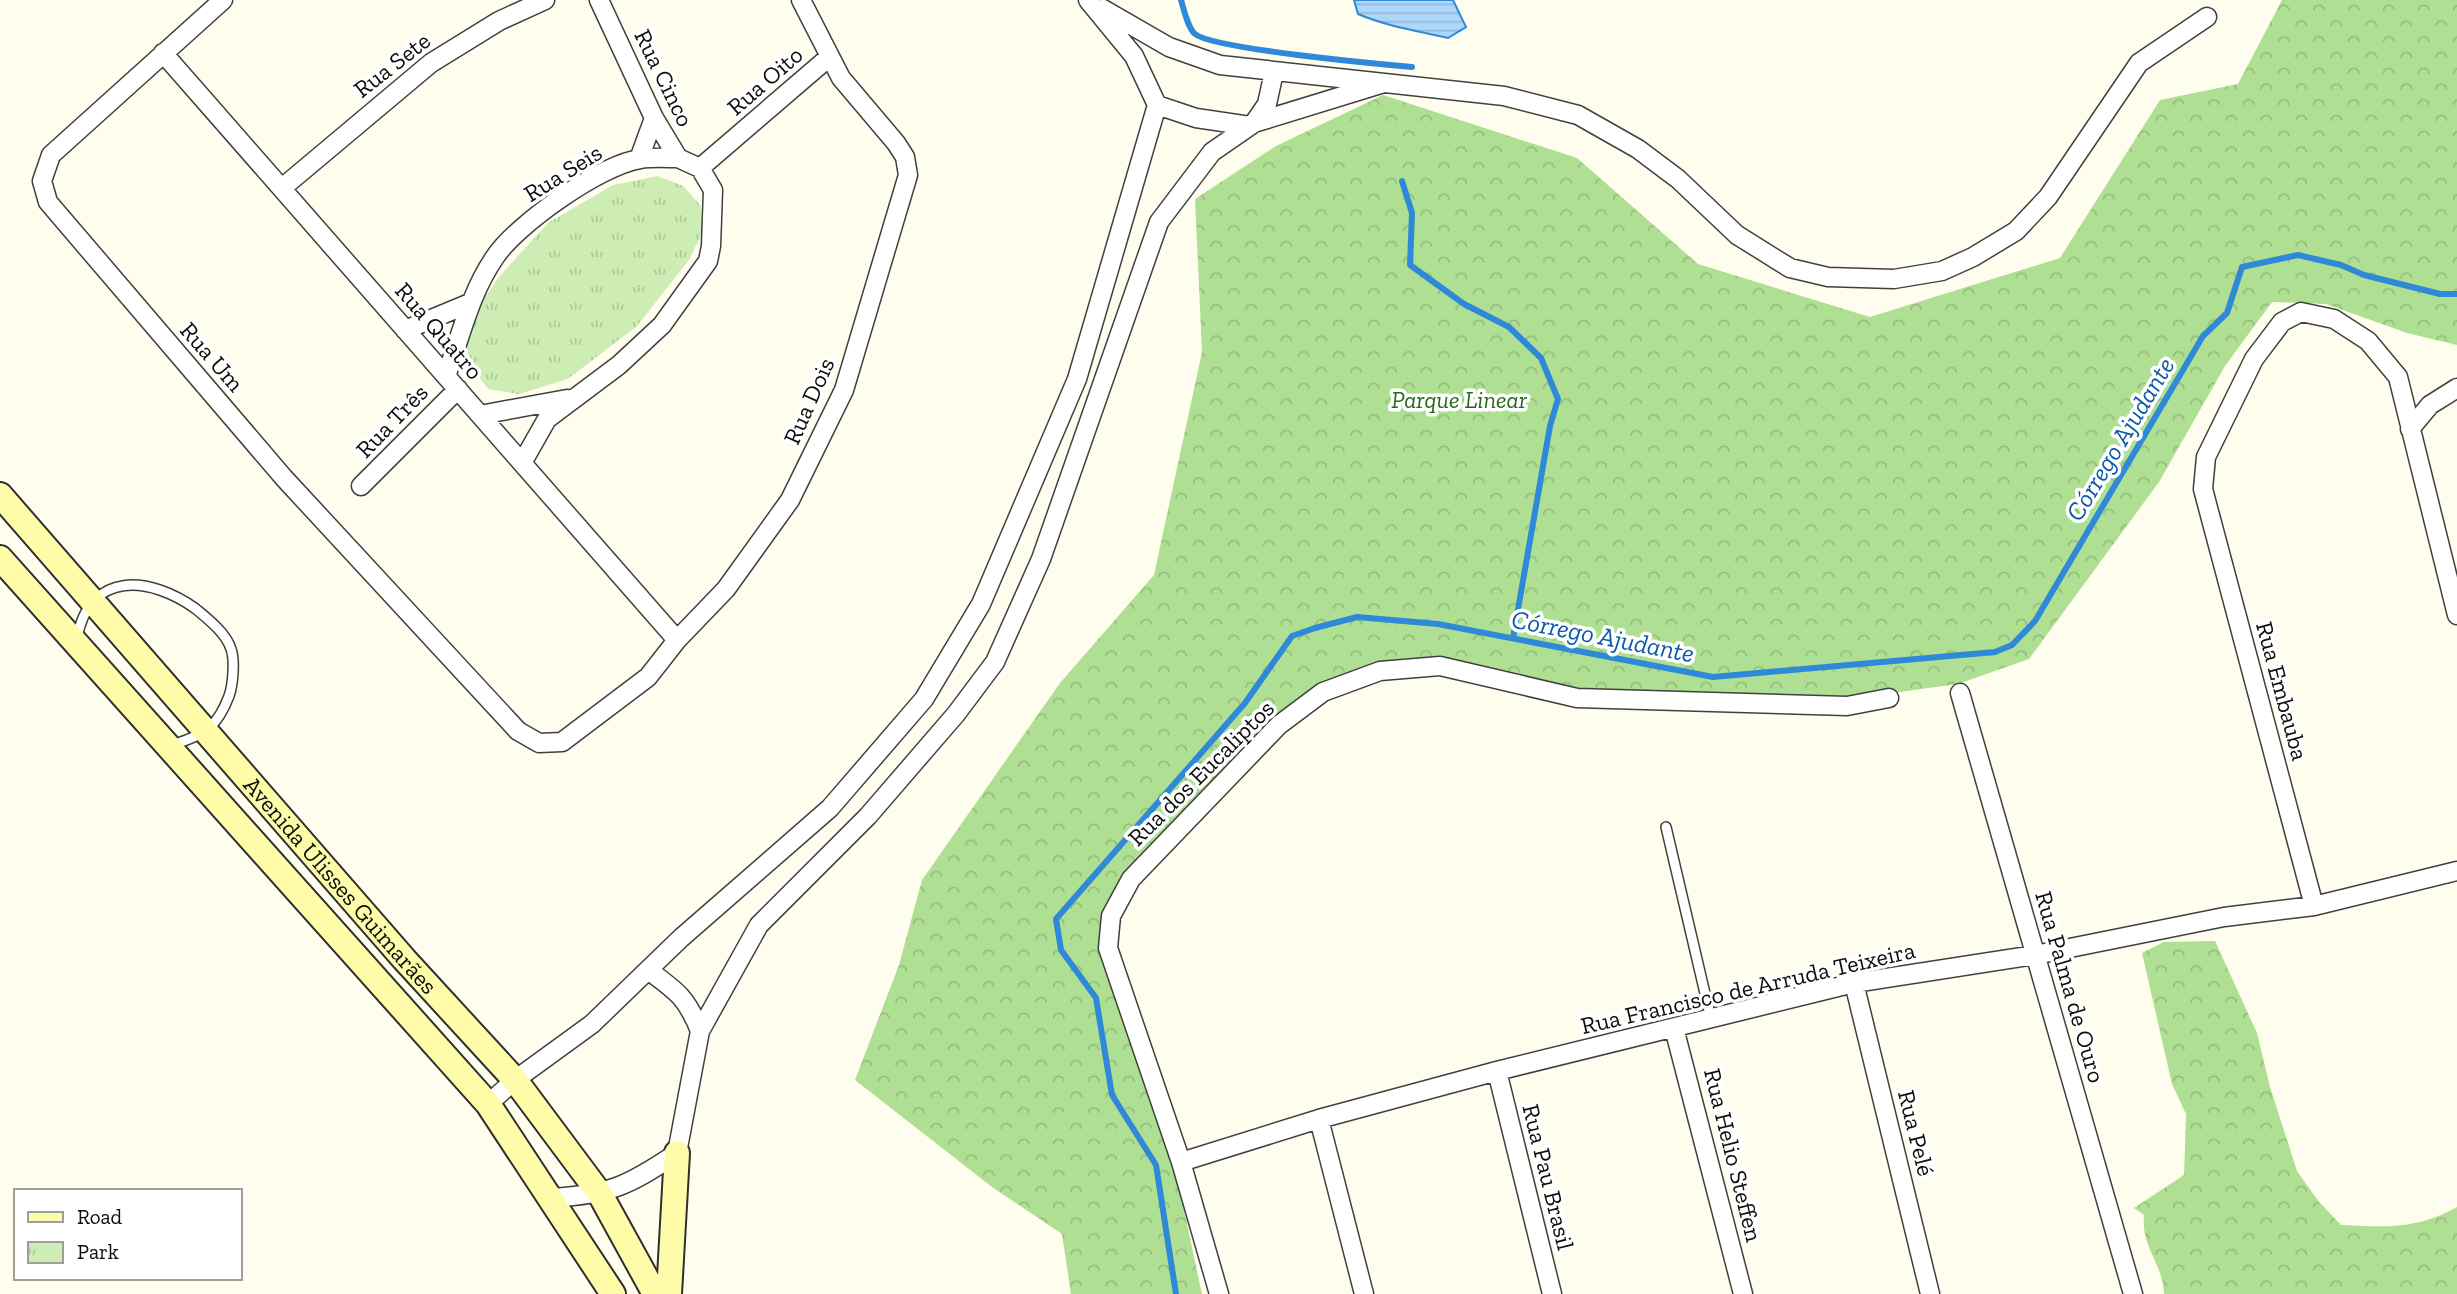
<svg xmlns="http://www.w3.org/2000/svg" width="2457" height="1294" viewBox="0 0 2457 1294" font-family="'Zilla Slab',serif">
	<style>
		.forest { fill: url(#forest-crowns) }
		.park { fill: url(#park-tufts) }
		.water { fill: url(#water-rules); stroke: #2f88d8; stroke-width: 2 }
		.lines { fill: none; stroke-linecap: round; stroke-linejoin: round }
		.stream { stroke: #2f88d8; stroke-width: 6 }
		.lane-casing { stroke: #404040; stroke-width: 12 }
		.street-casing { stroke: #404040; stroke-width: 21 }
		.secondary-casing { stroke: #2f2f2f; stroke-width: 28 }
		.lane { stroke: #fff; stroke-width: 9 }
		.street { stroke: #fff; stroke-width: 18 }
		.secondary { stroke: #fffca9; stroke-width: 24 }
		.labels { text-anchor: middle; stroke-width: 7; stroke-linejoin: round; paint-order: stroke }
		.street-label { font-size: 24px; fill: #0d0d0d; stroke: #fff }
		.park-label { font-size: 24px; font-style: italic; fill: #236a19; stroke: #fff }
		.water-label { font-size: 26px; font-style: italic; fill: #0d59a9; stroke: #fff }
	</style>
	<defs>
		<pattern id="forest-crowns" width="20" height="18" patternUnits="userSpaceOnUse" patternTransform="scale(1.75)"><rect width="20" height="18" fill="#afdf92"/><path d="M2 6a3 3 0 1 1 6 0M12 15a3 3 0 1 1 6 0" fill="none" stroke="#95be7d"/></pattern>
		<pattern id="park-tufts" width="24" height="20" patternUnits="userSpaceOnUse" patternTransform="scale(1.75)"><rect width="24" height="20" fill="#cdedb4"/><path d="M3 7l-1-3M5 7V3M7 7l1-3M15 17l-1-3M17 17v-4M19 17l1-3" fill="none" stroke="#afca9a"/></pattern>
		<pattern id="water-rules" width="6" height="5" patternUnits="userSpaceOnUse" patternTransform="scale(1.75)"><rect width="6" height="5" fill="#aed8fb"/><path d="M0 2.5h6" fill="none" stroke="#94b8d6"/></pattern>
	</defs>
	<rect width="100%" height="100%" fill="#fffdee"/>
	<!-- forest -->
	<path class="forest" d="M 2282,0 L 2457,0 L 2457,345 L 2407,333 L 2326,304 L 2272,302 L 2225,366 L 2159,482 L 2029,659 L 1958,684 L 1848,699 L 1578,691 L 1441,659 L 1324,685 L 1128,875 L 1105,944 L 1172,1154 L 1202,1294 L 1071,1294 L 1062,1234 L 992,1187 L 855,1080 L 899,965 L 922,880 L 1060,683 L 1154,575 L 1202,352 L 1195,199 L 1276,146 L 1383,95 L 1577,158 L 1698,264 L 1870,317 L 2060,258 L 2160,100 L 2238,84 Z
		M 2215,941 L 2257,1033 L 2270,1087 L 2297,1171 L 2319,1202 L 2341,1225 C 2387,1227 2415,1230 2457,1207 L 2457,1294 L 2164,1294 C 2163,1262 2141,1249 2144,1215 L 2134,1208 L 2184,1175 L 2186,1114 L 2172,1084 L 2142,953 L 2164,942 Z"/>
	<!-- park -->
	<path class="park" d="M 658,176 L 683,186 L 701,206 L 702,233 L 689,260 L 637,326 L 568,379 L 519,394 L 488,389 L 465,358 L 470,319 L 499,277 L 548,223 L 613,185 Z"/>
	<!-- water -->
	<path class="water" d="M 1354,0 L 1453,0 L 1466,27 L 1448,38 C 1418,31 1386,26 1358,14 Z"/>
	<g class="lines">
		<!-- stream -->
		<path class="stream" d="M 1181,0 C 1184,10 1188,28 1195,34 C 1214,49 1378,64 1412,67
			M 1402,181 L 1412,213 L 1410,265 L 1464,304 L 1509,327 L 1541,358 L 1558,399 L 1550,426 L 1513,638
			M 1176,1294 L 1156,1165 L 1112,1095 L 1096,998 L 1061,950 L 1056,919 L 1245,703 L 1292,636 L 1315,628 L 1357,617 L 1438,624 L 1713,677 L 1995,652 L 2012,645 L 2035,621 L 2203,336 L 2227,313 L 2242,267 L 2298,255 L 2341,265 L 2364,275 L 2440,294 L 2457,294"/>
		<!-- lane casing -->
		<g class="lane-casing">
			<path id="lane" d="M 77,638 C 90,570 150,576 196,609 C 208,619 226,633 231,649 C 235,660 233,685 229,696 C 217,728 204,735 172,745
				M 1666,827 L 1711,1019"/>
		</g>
		<!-- street casing -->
		<g class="street-casing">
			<path id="street" d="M 223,0 L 51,155 L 42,181 L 48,202 L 284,478 L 518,731 L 539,743 L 562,742 L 648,677 L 677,640 L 726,589 L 790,500 L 844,390 L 908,175 L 905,157 L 896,143 L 841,78 L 801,0
				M 1103,9 L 1169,47 L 1220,65 L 1504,96 L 1578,115 L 1638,149 L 1678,179 L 1737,235 L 1790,268 L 1828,277 L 1894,279 L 1942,271 L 1973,257 L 2016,231 L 2048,197 L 2139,63 L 2207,17
				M 163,53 L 677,640
				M 1157,105 L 1196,118 L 1250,126
				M 1254,123 L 1267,104 L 1274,72
				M 639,159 L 654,118
				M 700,168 L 828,58
				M 282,188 L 431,63 L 499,21 L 545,0
				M 405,330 L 470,303
				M 446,376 C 461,336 470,293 495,257 C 517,224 601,165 640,159 C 652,157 666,158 678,158
				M 480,415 L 567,399
				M 2410,429 L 2430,405 L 2457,388
				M 522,463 L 547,419 L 619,365 L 662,325 L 708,261 L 711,246 L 713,190 L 700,168 L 678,158 L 654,118 L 599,0
				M 361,486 L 458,389
				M 1960,693 L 2133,1294
				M 2314,906 L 2203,489 L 2206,457 L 2254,359 L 2282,322 L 2301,312 L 2334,319 L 2368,341 L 2398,377 L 2457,615
				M 648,970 C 677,991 687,998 700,1031
				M 1854,983 L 1930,1294
				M 1674,1028 L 1743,1294
				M 1497,1071 L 1552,1294
				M 488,1104 L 515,1080 L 592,1024 L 681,938 L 830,808 L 924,699 L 981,604 L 1077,379 L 1157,105 L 1134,56 L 1088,0
				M 1319,1119 L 1364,1294
				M 1181,1162 L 1319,1119 L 1497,1071 L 1854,983 L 2035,955 L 2224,917 L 2314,906 L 2457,871
				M 552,1198 C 611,1194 628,1186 677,1153 L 700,1031 L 759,925 L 868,816 L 956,714 L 995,662 L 1041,559 L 1159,222 L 1212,152 L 1254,123 L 1381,84
				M 1219,1294 L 1181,1162 L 1108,948 L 1111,916 L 1131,879 L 1279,725 L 1323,692 L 1380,671 L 1440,666 L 1577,698 L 1847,706 L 1889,698"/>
		</g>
		<!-- secondary casing -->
		<g class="secondary-casing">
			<g id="secondary">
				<path id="s1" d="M 0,495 L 404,959 L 515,1080 L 600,1194 L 655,1294"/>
				<path d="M 0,558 L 488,1104 L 613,1294"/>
				<path d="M 669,1294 L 677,1153"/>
			</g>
		</g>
		<!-- lane -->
		<use href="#lane" class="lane"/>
		<!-- street -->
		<use href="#street" class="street"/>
		<!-- secondary -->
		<use href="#secondary" class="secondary"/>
	</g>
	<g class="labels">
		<!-- street labels -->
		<g class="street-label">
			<text transform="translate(392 65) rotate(-38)" y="8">Rua Sete</text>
			<text transform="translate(664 78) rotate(64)" y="8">Rua Cinco</text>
			<text transform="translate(765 81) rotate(-41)" y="8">Rua Oito</text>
			<text transform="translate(563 173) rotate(-32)" y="8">Rua Seis</text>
			<text transform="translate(439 331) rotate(49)" y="8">Rua Quatro</text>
			<text transform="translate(212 357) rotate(49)" y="8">Rua Um</text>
			<text transform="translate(809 401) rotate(-66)" y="8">Rua Dois</text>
			<text transform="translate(392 421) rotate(-46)" y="8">Rua Três</text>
			<text transform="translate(2282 691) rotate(75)" y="8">Rua Embauba</text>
			<text transform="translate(1201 773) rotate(-45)" y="8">Rua dos Eucaliptos</text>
			<text dy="8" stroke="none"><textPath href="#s1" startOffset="518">Avenida Ulisses Guimarães</textPath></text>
			<text transform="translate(2070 987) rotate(74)" y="8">Rua Palma de Ouro</text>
			<text transform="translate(1748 988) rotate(-13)" y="8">Rua Francisco de Arruda Teixeira</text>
			<text transform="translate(1916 1133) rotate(76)" y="8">Rua Pelé</text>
			<text transform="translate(1733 1155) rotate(76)" y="8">Rua Helio Steffen</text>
			<text transform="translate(1548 1177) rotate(76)" y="8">Rua Pau Brasil</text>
		</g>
		<!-- park labels -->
		<g class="park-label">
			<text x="1459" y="408">Parque Linear</text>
		</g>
		<!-- water labels -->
		<g class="water-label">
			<text transform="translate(2120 439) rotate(-59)" y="9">Córrego Ajudante</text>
			<text transform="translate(1603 636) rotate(11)" y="9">Córrego Ajudante</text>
		</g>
	</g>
	<!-- legend -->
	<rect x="14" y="1189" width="228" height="91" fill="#ffffff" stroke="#9e9e9e" stroke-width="2"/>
	<rect x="28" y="1212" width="35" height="10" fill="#fffca9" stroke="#9e9e9e" stroke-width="2"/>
	<text x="77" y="1224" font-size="21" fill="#0d0d0d">Road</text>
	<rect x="28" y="1242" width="35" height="21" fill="url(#park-tufts)" stroke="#9e9e9e" stroke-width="2"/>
	<text x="77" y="1259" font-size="21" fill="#0d0d0d">Park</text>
</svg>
